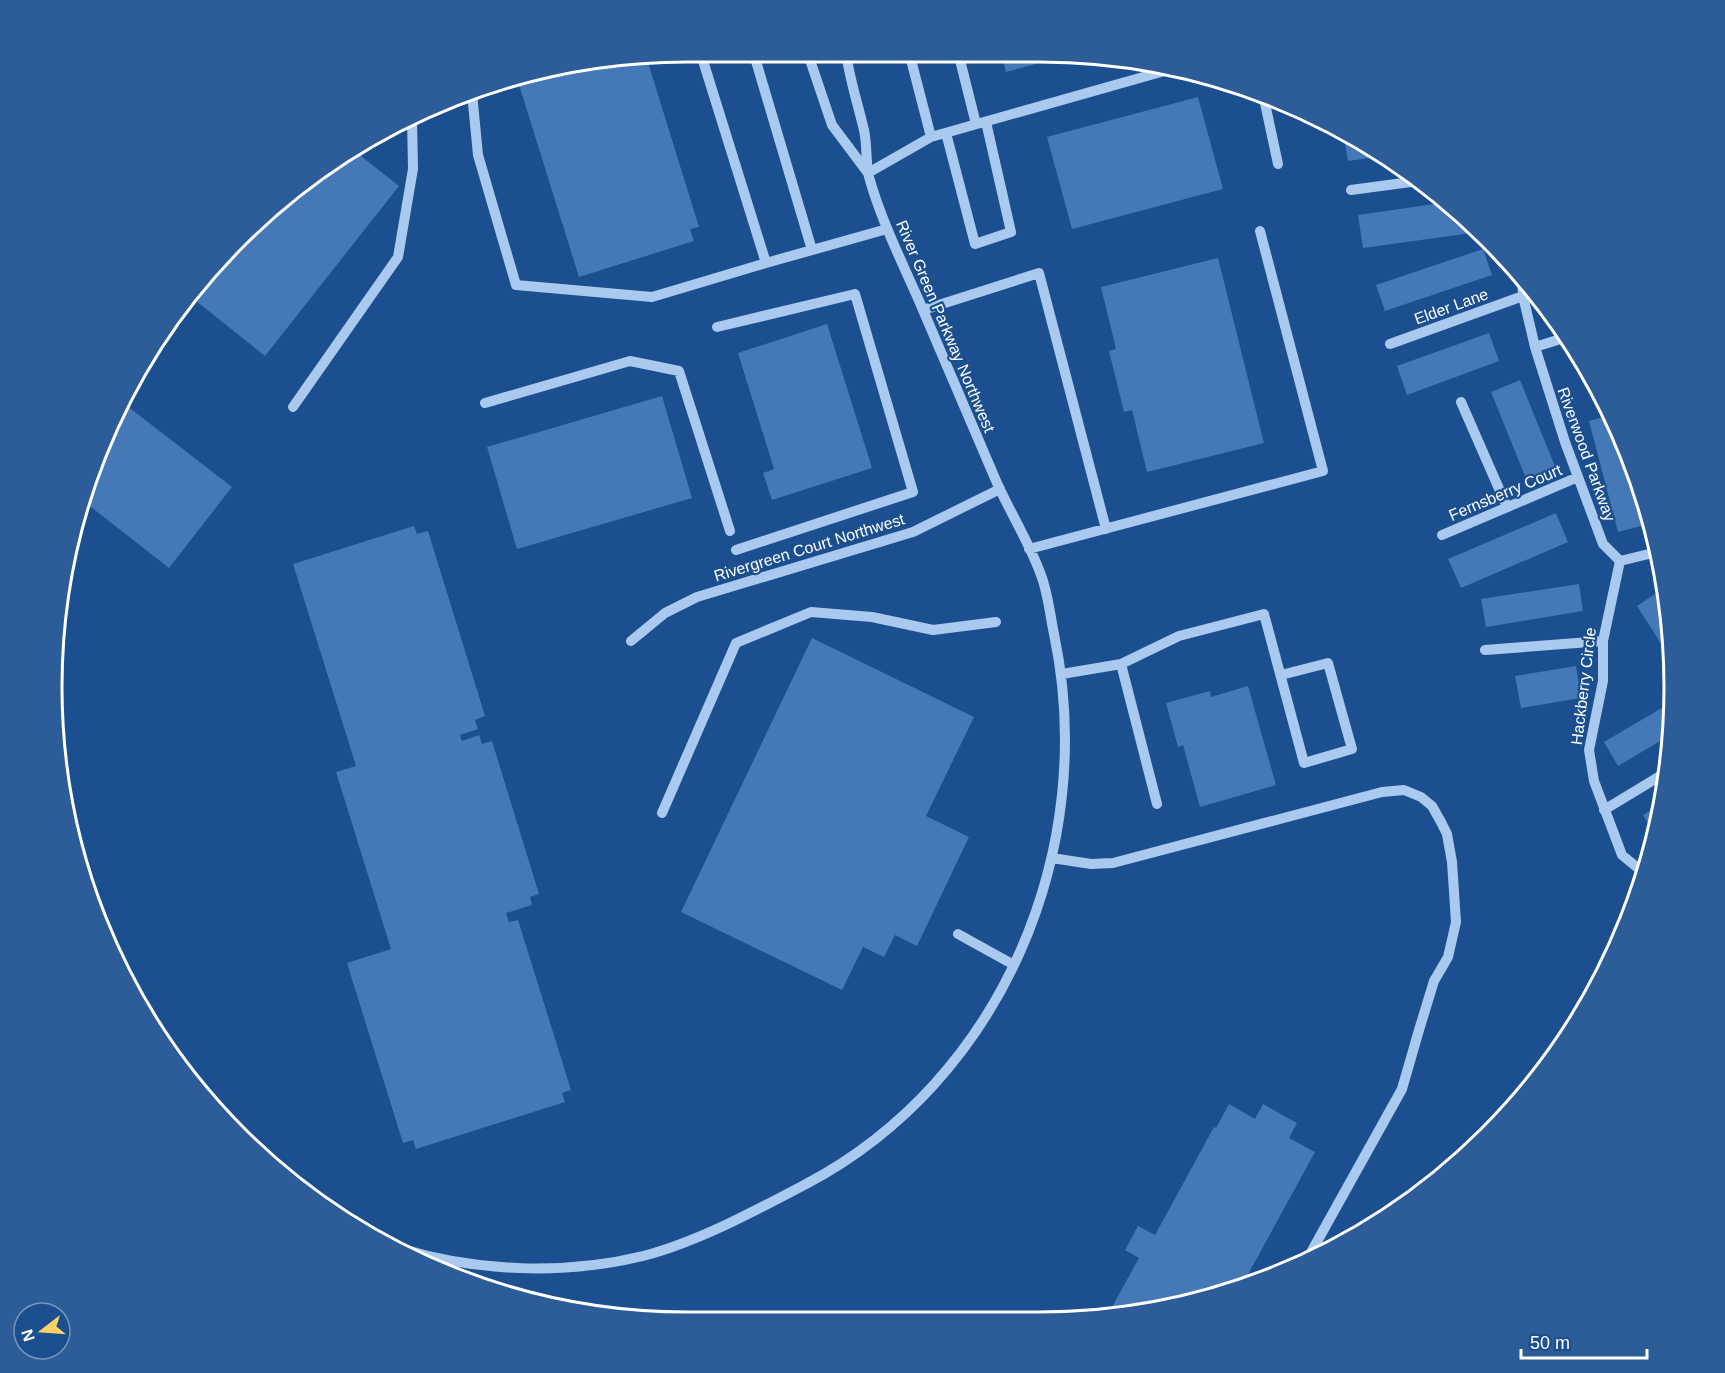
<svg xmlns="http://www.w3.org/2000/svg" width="1725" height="1373" viewBox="0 0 1725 1373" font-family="Arial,sans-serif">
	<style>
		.building { fill: #4478b7 }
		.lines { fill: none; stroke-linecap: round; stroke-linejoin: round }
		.minor { stroke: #a9c9ee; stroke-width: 10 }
		.labels { text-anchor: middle; stroke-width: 4.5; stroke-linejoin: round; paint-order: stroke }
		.street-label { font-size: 16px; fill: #fff; stroke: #1b4f8f }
		.rim { fill: none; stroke: #fff; stroke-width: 3 }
	</style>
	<rect width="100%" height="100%" fill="#1b4f8f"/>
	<!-- building -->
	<path class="building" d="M 1001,52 L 1077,52 L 1077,53 L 1006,72 Z
		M 646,56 L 699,227 L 690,229 L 694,241 L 579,277 L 516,75 Z
		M 1198,97 L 1223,189 L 1072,229 L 1047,137 Z
		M 1343,132 L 1357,136 L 1384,156 L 1348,161 Z
		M 352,149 L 399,186 L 265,356 L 191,297 L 237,237 Z
		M 1448,202 L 1479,232 L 1363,248 L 1358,215 Z
		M 1483,249 L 1492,275 L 1385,311 L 1376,285 Z
		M 1218,258 L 1264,443 L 1147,472 L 1132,410 L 1124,412 L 1109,351 L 1116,349 L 1101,287 Z
		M 827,324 L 872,468 L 772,500 L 763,473 L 774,469 L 738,353 Z
		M 1489,333 L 1499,361 L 1407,395 L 1397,366 Z
		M 1579,355 L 1589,369 L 1597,387 L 1590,389 Z
		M 1520,380 L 1556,469 L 1527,481 L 1491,392 Z
		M 662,396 L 692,498 L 517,549 L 487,447 Z
		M 122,402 L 232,487 L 169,568 L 82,500 Z
		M 1610,415 L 1635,472 L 1649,524 L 1618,532 L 1589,421 Z
		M 1556,513 L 1568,542 L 1461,588 L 1448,559 Z
		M 414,526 L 417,534 L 428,531 L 485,716 L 475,720 L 478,729 L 460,735 L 462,741 L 479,735 L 482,744 L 492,741 L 539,894 L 530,897 L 532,905 L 506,913 L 509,922 L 518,920 L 571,1090 L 562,1093 L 565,1102 L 416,1149 L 413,1140 L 403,1143 L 347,963 L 391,949 L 336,772 L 356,766 L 293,564 Z
		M 1579,584 L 1583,611 L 1486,627 L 1481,599 Z
		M 1661,590 L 1669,604 L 1670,658 L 1637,606 Z
		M 812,638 L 974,717 L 926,816 L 969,837 L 917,946 L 895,935 L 884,957 L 863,947 L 842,990 L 681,912 Z
		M 1576,666 L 1581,698 L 1521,708 L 1515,676 Z
		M 1248,686 L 1276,785 L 1200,807 L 1183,745 L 1178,747 L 1166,703 L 1210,691 L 1211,697 Z
		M 1672,702 L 1672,734 L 1618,766 L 1604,742 Z
		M 1660,805 L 1655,836 L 1643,815 Z
		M 1229,1104 L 1255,1119 L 1263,1104 L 1297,1123 L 1289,1138 L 1315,1152 L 1245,1280 L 1248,1282 L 1203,1300 L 1107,1316 L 1139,1258 L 1125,1250 L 1138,1226 L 1155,1235 L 1214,1127 L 1216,1128 Z"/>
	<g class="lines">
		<!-- minor -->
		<path class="minor" d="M 700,51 L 766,263 L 887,229
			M 753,51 L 812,250
			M 807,51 L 832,125 L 868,173
			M 909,52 L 931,137
			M 958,52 L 976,124
			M 472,93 L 478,155 L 516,285 L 652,297 L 766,263
			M 1263,94 L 1278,164
			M 946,133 L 975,244 L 1011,232 L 986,122
			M 868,173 L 931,137 L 1168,70
			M 1351,190 L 1418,181
			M 1522,278 L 1523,296 L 1535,347 L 1565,442 L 1603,544 L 1620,561
			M 923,310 L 1039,273 L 1106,529
			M 717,327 L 855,294 L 913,492 L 736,550
			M 1390,344 L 1523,296
			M 1535,347 L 1567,337
			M 1461,402 L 1507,507
			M 485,403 L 630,361 L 679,371 L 730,531
			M 293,407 L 398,257 L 413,169 L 412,118
			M 1442,535 L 1578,477
			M 1029,549 L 1323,471 L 1260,231
			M 1620,561 L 1603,641 L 1603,681 L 1589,750 L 1594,781 L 1622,855 L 1644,873
			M 1620,561 L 1657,552
			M 631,641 L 665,613 L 697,597 L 913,532 L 1000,489
			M 1485,650 L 1603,641
			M 1121,664 L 1179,636 L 1264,614 L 1304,763 L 1352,749 L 1328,663 L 1281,675
			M 1062,674 L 1121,664 L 1157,804
			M 1604,810 L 1665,773
			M 662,813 L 736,643 L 811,612 L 872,617 L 933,630 L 996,622
			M 1052,858 L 1091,864 L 1113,863 L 1382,792 L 1404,790 L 1421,797 L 1432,806 L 1441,822 L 1447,834 L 1452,862 L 1456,922 L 1448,957 L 1434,981 L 1419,1030 L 1402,1089 L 1309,1256
			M 958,934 L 1014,965
			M 399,1248 C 476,1272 565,1275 643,1256 C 697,1242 757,1210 806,1184 C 1003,1080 1099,848 1054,634 C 1050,615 1048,593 1041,575 C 1030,544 1011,514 997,483 C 971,423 946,363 920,303 C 902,262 881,220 869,177 C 865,160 868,143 863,126 C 857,101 849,77 846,52"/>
	</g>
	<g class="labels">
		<!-- street labels -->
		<g class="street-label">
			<text transform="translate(1451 306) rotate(-20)" y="6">Elder Lane</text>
			<text transform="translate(946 326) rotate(67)" y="6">River Green Parkway Northwest</text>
			<text transform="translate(1587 454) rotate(70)" y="6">Riverwood Parkway</text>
			<text transform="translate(1505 492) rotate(-23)" y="6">Fernsberry Court</text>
			<text transform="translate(809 547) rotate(-17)" y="6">Rivergreen Court Northwest</text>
			<text transform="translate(1583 686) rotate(-83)" y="6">Hackberry Circle</text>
		</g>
	</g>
	<!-- crop -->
	<path d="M0 0H1725V1373H0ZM687 62H1039A625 625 0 0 1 1664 687V687A625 625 0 0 1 1039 1312H687A625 625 0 0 1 62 687V687A625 625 0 0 1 687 62Z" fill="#2d5d98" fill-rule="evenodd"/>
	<path class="rim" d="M687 62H1039A625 625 0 0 1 1664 687V687A625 625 0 0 1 1039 1312H687A625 625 0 0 1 62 687V687A625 625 0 0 1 687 62Z"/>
	<!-- north arrow -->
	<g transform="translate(42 1331) rotate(253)"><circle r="28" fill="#1b4f8f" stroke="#7695bc" stroke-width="1.5"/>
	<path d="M0-4.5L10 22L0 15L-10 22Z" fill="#ffd166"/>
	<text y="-9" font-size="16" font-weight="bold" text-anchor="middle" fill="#ffffff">N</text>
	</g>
	<!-- scale -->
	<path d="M1521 1349v9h126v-9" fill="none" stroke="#ffffff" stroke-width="3"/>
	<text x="1530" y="1349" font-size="18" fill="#ffffff" stroke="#1b4f8f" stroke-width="4.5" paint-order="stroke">50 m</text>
</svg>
